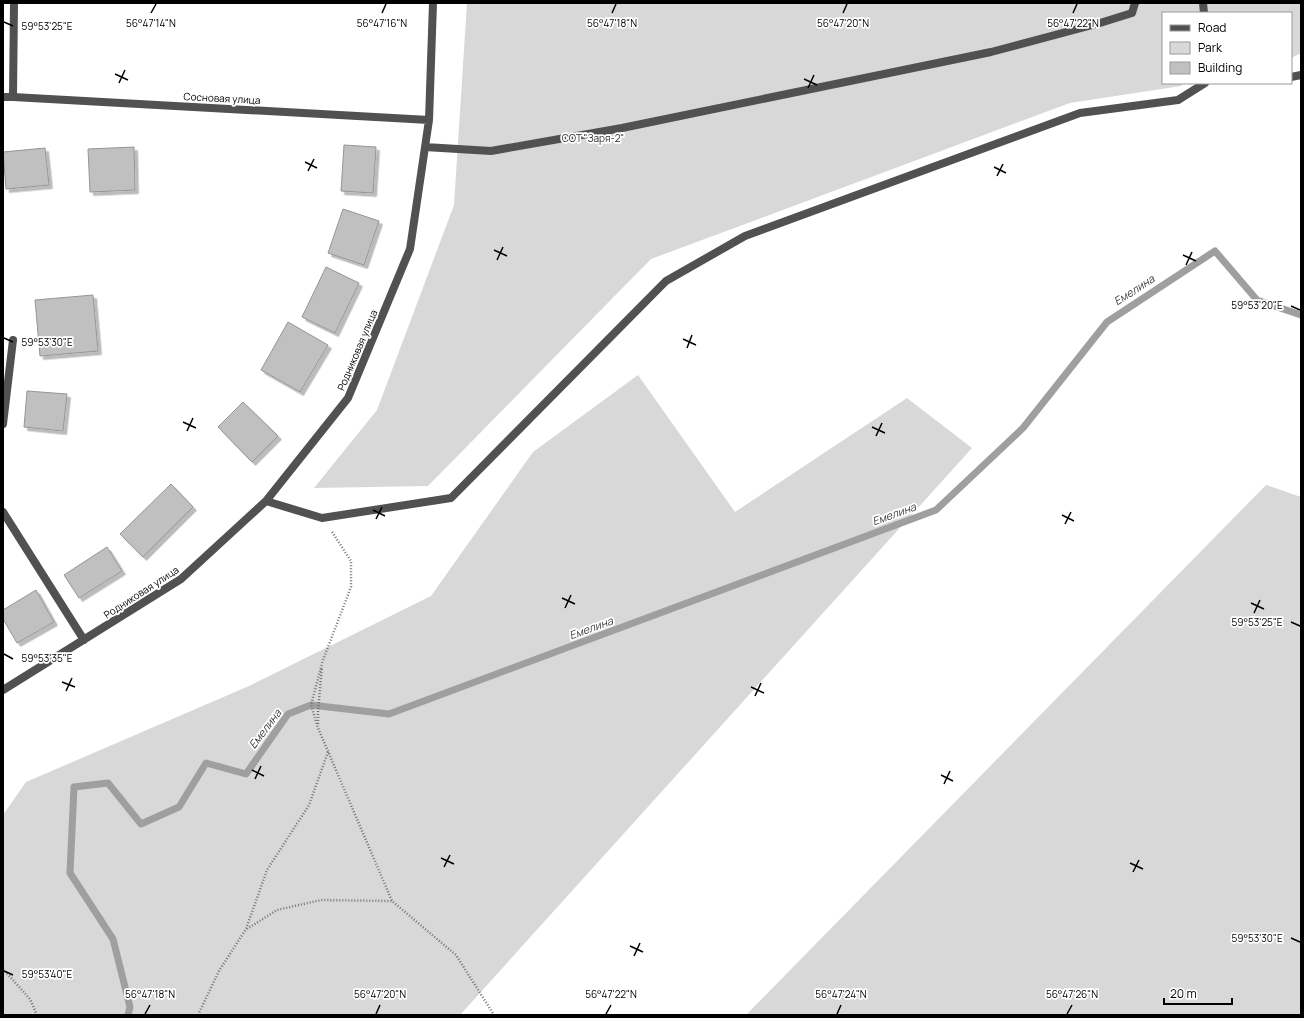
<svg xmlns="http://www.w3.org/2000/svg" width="1304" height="1018" viewBox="0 0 1304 1018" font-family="Manrope,sans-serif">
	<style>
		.green { fill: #d8d8d8 }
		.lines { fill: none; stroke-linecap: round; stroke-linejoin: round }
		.stream { stroke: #9f9f9f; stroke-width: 7 }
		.building { fill: #c0c0c0; stroke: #959595; filter: url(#shadow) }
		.path { stroke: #737373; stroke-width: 2.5; stroke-dasharray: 1 2; stroke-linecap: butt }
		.minor { stroke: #515151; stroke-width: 8 }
		.ticks { fill: none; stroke: #000; stroke-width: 1.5 }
		.labels { text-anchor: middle; stroke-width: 3.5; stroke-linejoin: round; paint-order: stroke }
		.street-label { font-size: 10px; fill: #000; stroke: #fff }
		.park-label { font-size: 10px; fill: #2f2f2f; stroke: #fff }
		.water-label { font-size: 11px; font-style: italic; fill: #404040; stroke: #fff }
		.ticks-label { font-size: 10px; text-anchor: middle; fill: #000; stroke: #fff; stroke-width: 3.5; stroke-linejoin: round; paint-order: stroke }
	</style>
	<defs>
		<filter id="shadow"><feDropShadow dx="3.5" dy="3.5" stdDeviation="0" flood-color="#0004"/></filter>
	</defs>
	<rect width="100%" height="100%" fill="#fff"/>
	<!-- green -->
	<path class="green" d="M 467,3 L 1301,3 L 1301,53 L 1291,58 L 1291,13 L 1163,13 L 1163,83 L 1182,83 L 1181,86 L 1070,103 L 651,259 L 428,486 L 314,488 L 377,410 L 454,205 Z
		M 638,375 L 735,512 L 907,398 L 972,448 L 460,1015 L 3,1015 L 3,815 L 26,782 L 249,686 L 431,596 L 533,452 Z
		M 1266,485 L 1301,497 L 1301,1015 L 746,1015 Z"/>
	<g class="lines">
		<!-- stream -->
		<path class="stream" d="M 128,1015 L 130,1007 L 113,939 L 70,873 L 74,787 L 108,783 L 141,824 L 179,807 L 206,763 L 246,774 L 288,714 L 311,705 L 389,714 L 936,510 L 1023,428 L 1107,322 L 1215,251 L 1257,300 L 1301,315"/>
	</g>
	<!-- building -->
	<path class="building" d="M 344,145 L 376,147 L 373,193 L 341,191 Z
		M 134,147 L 135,190 L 90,192 L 88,149 Z
		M 45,148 L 49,185 L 6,189 L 3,152 Z
		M 343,209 L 379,221 L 364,265 L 328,253 Z
		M 326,267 L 359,283 L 335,333 L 302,317 Z
		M 93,295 L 98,351 L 40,356 L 35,300 Z
		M 288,322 L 328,345 L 300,392 L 261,370 Z
		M 27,391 L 67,394 L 63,431 L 24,427 Z
		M 243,402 L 278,436 L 252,462 L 218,427 Z
		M 171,484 L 193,507 L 143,557 L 120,534 Z
		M 107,547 L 122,571 L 79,598 L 64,575 Z
		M 36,590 L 54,622 L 17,643 L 3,619 L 3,610 Z"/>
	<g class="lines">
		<!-- path -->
		<path class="path" d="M 332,532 L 351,561 L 351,587 L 323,660 L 311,705 L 318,728 L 392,901 L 456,955 L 494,1015
			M 318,724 L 318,711 L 322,667
			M 247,929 L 277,910 L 321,900 L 392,901
			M 3,969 L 30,999 L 37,1015
			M 198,1015 L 219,971 L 246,929 L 267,870 L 309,805 L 328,752"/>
		<!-- minor -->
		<path class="minor" d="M 1203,3 L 1204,13
			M 1291,77 L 1301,75
			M 3,97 L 13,97 L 429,120
			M 13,97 L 14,3
			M 425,147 L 491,151 L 622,128 L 991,52 L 1100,23 L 1132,13 L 1135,3
			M 3,424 L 13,340
			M 266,501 L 322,518 L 451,498 L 666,281 L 745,236 L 1080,113 L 1178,100 L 1205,83
			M 3,512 L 84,640
			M 3,690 L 181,579 L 266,501 L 348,398 L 410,249 L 429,120 L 433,3"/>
	</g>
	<!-- ticks -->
	<path class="ticks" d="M 151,13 L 156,4M 382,13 L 386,4M 612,13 L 616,4M 843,13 L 847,4M 1073,13 L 1077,4M 4,22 L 13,26M 115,74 L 128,80M 804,79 L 817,85M 119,83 L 125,70M 808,88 L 814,75M 305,162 L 317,168M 994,167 L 1006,173M 308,171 L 314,159M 997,176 L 1003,164M 494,250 L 507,256M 1183,255 L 1196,261M 497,260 L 503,247M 1186,265 L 1192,252M 1291,306 L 1300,310M 4,338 L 13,342M 683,339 L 696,345M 687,348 L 692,335M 183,422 L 196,428M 872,427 L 885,433M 187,431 L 193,418M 876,436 L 882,423M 373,510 L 385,516M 1062,515 L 1074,521M 376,519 L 382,507M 1065,524 L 1071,512M 562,598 L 575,604M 1251,603 L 1264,609M 565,608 L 571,595M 1254,613 L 1260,600M 1291,622 L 1300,626M 4,654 L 13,659M 62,682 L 75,687M 751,687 L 764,693M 66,691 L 72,678M 755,696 L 761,683M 252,770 L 264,776M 941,775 L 953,781M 255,779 L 261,766M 944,784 L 950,771M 441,858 L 454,864M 1130,863 L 1143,869M 444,867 L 450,855M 1133,872 L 1139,860M 1291,938 L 1300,942M 630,946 L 643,952M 634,956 L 640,943M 4,971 L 13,975M 145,1014 L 150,1005M 376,1014 L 380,1005M 606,1014 L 611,1005M 837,1014 L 841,1005M 1067,1014 L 1072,1005"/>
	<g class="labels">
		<!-- street labels -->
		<g class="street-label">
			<text transform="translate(222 98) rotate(3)" y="4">Сосновая улица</text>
			<text transform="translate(357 350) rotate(-67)" y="4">Родниковая улица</text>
			<text transform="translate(141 592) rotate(-33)" y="4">Родниковая улица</text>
		</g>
		<!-- park labels -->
		<g class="park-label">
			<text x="593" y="142">СОТ "Заря-2"</text>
		</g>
		<!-- water labels -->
		<g class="water-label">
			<text transform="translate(1134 290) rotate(-33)" y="4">Емелина</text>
			<text transform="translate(894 514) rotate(-20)" y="4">Емелина</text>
			<text transform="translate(591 628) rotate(-20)" y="4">Емелина</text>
			<text transform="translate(265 729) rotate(-53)" y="4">Емелина</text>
		</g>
	</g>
	<g class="ticks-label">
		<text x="151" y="27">56°47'14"N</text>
		<text x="382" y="27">56°47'16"N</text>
		<text x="612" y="27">56°47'18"N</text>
		<text x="843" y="27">56°47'20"N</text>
		<text x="1073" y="27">56°47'22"N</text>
		<text x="47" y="30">59°53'25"E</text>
		<text x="1257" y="309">59°53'20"E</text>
		<text x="47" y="346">59°53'30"E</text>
		<text x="1257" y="626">59°53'25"E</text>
		<text x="47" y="662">59°53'35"E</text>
		<text x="1257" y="942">59°53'30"E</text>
		<text x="47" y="978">59°53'40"E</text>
		<text x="380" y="998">56°47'20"N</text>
		<text x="611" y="998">56°47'22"N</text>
		<text x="841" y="998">56°47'24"N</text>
		<text x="150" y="998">56°47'18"N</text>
		<text x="1072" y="998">56°47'26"N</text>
	</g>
	<!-- border -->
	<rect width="1304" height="1018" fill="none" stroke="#000000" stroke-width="8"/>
	<!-- legend -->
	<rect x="1162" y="12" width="130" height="72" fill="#ffffff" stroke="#999999"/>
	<rect x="1170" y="25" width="20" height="6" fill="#515151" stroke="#999999"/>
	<text x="1198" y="32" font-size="12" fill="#000000">Road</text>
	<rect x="1170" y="42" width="20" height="12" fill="#d8d8d8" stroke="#999999"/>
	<text x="1198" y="52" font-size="12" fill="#000000">Park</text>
	<rect x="1170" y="62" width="20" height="12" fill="#c0c0c0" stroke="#999999"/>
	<text x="1198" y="72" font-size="12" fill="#000000">Building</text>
	<!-- scale -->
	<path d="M1164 998v6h68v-6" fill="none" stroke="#000000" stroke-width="2"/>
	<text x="1170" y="998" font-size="12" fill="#000000" stroke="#ffffff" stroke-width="3" paint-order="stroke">20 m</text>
</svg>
